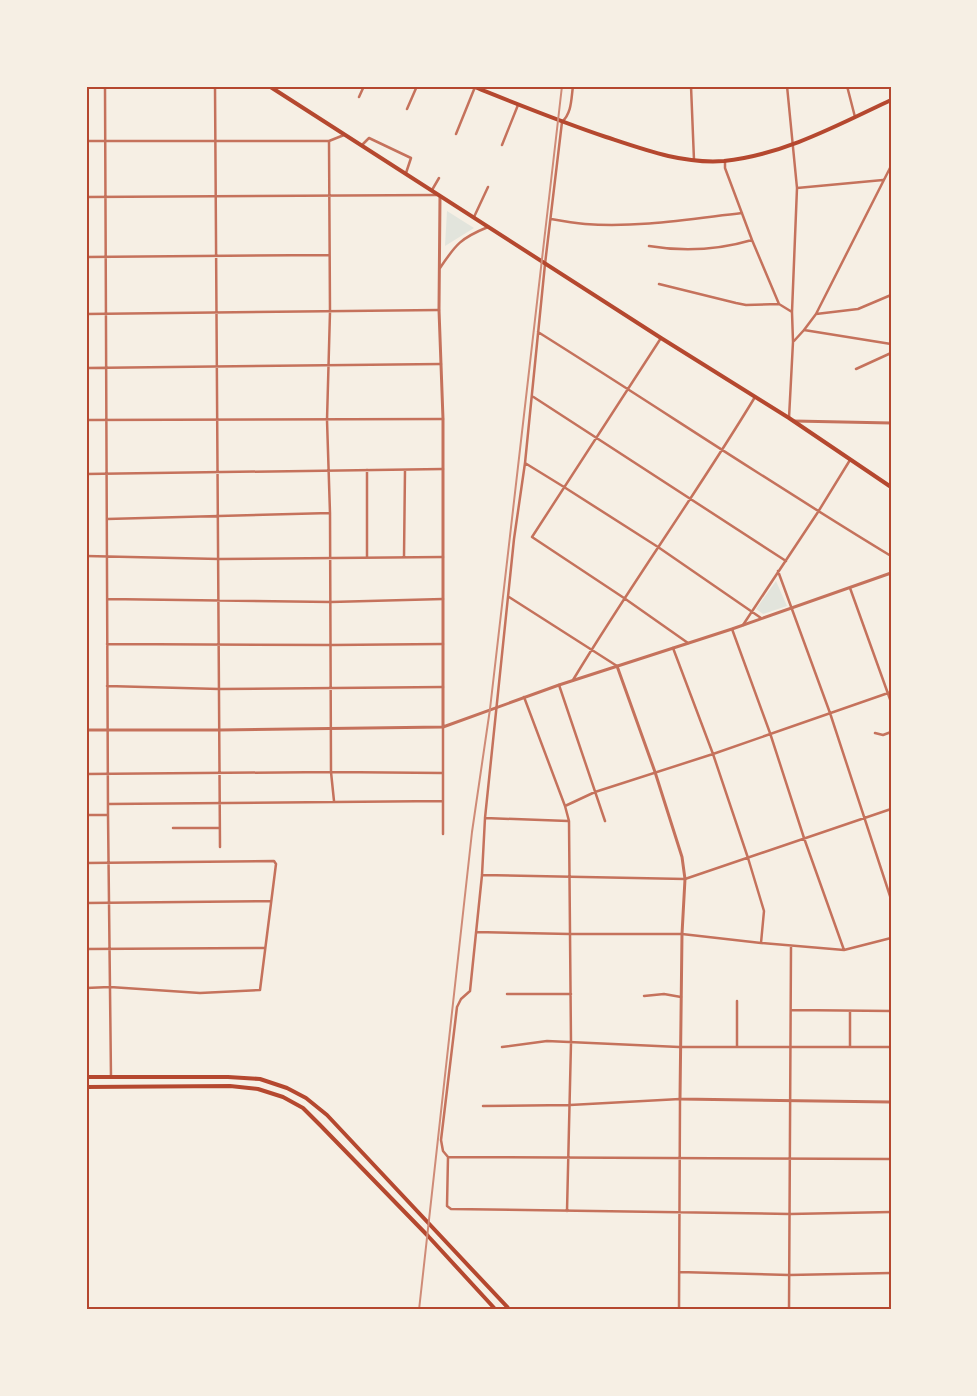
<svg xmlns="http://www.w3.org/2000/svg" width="977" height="1396" viewBox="0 0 977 1396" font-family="Manrope,sans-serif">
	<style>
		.green { fill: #e2e4dc }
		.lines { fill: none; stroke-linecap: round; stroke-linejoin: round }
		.minor { stroke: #c5725c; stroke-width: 2.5 }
		.tertiary { stroke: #c5725c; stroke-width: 3 }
		.secondary { stroke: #b5482f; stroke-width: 4 }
		.primary { stroke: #b5482f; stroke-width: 4 }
		.rail { stroke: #cf8b77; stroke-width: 2 }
		.neatline { fill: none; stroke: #b5482f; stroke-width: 2 }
	</style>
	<rect width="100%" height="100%" fill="#f6efe4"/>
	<!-- green -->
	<path class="green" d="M 447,211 L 474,228 L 445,246 Z
		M 776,581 L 787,606 L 763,614 L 756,609 Z"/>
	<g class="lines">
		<!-- minor -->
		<path class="minor" d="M 105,86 L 108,815 L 111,1077
			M 215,86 L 220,847
			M 691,86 L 694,160
			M 787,86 L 797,188 L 792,312 L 793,342 L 789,418
			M 847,86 L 855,117
			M 359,97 L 364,86
			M 407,109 L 417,86
			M 456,134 L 475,87
			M 86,141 L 329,141 L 344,135
			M 329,141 L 330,312 L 327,420 L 330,513 L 331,772 L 334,801
			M 362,145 L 369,138 L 411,158 L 406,173
			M 502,145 L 518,105
			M 725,161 L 725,168 L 752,240 L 779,304
			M 797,188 L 883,180
			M 432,190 L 439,178
			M 86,197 L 437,195
			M 474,217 L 488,187
			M 551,219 C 562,221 573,223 585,224 C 637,228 690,219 742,213
			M 649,246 C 684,252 718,250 752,240
			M 86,257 L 329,255
			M 440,268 C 456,244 461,238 488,227
			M 659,284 L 736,303 L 746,305 L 779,304 L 792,312
			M 86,314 L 439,310
			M 816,314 L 858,309 L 891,295
			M 804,330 L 816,314 L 891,166
			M 538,332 C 656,406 772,484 891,556
			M 661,338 L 532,537 L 624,598 L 688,643
			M 794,341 L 804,330 L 891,344
			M 86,368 L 441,364
			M 856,369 L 891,353
			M 532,396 L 786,561
			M 86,420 L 443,419
			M 525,463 L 564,487 L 658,547 L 761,618
			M 86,474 L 443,469
			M 107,519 L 330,513
			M 86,556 L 219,559 L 443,557
			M 367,557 L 367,470
			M 404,557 L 405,470
			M 778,571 L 830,713 L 891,899
			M 850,588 L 891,702
			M 509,597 L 617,666
			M 107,599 L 331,602 L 443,599
			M 743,625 L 818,512 L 850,460
			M 732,629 L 770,733 L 804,838 L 844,950
			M 107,644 L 332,645 L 443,644
			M 673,648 L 713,754 L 748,858 L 764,911 L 761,943
			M 573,680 C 631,584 697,493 755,397
			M 559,685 L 605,821
			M 107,686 L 219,689 L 443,687
			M 524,697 L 565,806 L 569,821 L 571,1043 L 567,1211
			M 443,727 L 443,834
			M 875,733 L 883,735 L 891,732
			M 86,774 L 331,772 L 443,773
			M 108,804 L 443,801
			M 565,806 L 595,792 L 713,754 L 891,692
			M 86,815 L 107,815
			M 485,818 L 568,821
			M 173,828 L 219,828
			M 86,863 L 274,861 L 276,864 L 260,990 L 200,993 L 110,987 L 86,988
			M 482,875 L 685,879 L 891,809
			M 86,903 L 271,901
			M 476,932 L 570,934 L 682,934 L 761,943 L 844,950 L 891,938
			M 86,949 L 265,948
			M 507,994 L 571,994
			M 644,996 L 664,994 L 681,997
			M 737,1001 L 737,1046
			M 791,1010 L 891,1011
			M 850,1011 L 850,1046
			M 502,1047 L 547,1041 L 679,1047 L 891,1047
			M 483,1106 L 570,1105 L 680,1099 L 679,1310
			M 448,1157 L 443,1151 L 441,1140 L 457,1007 L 461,999 L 470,991 L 482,875 L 485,818 L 514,539 L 525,463 L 545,264 L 562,122 C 572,112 571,100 573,86
			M 448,1157 L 447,1206 L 451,1209 L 790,1214 L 891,1212
			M 448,1157 L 891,1159
			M 679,1272 L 789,1275 L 891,1273
			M 789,1310 L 791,946"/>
		<!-- tertiary -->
		<path class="tertiary" d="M 440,196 L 439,310 L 443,419 L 443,727
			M 794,421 L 891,423
			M 617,666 L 655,772 L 682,857 L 685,879 L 682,934 L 680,1099 L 891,1102
			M 86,730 L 219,730 L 443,727 L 559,685 L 732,629 L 891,573"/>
		<!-- secondary -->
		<path class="secondary" d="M 269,86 L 661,338 L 789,418 L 891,487"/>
		<!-- primary -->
		<path class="primary" d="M 472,86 C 517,104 561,122 606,137 C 645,150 683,164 724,161 C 783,155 838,125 891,100
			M 86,1077 L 228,1077 L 260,1079 L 287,1088 L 306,1098 L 327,1115 L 510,1310
			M 86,1087 L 230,1086 L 258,1089 L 283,1097 L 303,1108 L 320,1125 L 428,1236 L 496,1310"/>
		<!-- rail -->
		<path class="rail" d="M 419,1310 L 472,832 L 490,709 L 562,86"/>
	</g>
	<!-- border -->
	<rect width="977" height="1396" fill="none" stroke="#f6efe4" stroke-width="175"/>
	<rect x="88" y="88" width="802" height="1220" class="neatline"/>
</svg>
